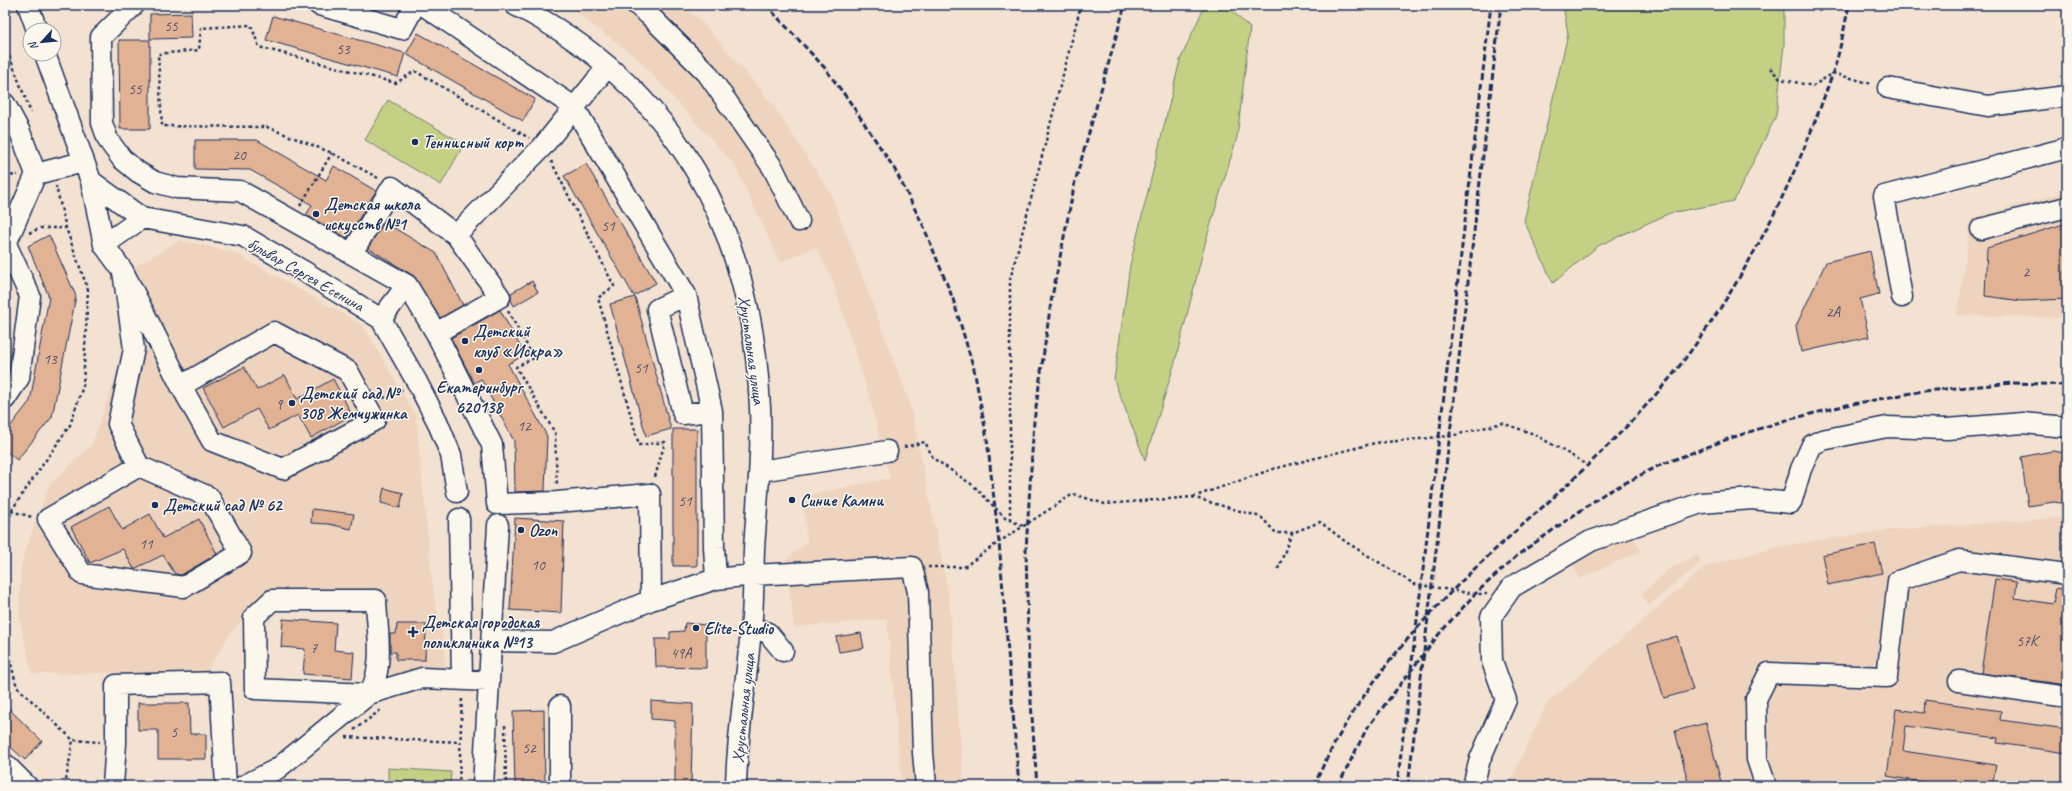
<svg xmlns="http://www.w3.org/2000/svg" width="2072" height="791" viewBox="0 0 2072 791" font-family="Caveat,sans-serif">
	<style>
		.built { fill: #eed4be }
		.green { fill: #c4d084; stroke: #708071 }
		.building { fill: #e1b293; stroke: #1b2f5e }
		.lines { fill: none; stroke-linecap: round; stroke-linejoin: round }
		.minor-casing { stroke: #1b2f5e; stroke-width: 23 }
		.path { stroke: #1b2f5e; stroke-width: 2.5; stroke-dasharray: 3 3; stroke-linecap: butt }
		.minor { stroke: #fbf7ec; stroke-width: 20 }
		.rail { stroke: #1b2f5e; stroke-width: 3; stroke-dasharray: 6 3; stroke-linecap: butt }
		.poi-dot { fill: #1b2f5e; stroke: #fbf7ec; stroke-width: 1.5 }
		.labels { text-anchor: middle; stroke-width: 3; stroke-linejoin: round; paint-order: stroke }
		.number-label { font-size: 15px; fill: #4c506b }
		.poi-label { font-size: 17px; font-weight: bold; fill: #1b2f5e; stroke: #fbf7ec; text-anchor: start }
		.street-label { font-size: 17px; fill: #1b2f5e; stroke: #fbf7ec }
	</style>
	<rect width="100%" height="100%" fill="#f3e2d1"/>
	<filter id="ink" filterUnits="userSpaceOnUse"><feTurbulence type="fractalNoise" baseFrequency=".025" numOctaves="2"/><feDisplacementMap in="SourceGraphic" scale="8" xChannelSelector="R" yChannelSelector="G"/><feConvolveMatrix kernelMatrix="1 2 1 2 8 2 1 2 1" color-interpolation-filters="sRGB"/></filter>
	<g filter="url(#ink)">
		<!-- built -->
		<path class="built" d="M 566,5 L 681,5 L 701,21 L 772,103 L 831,194 L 910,403 L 949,596 L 964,786 L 902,786 L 887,619 L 794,627 L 786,560 L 807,542 L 803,496 L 890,478 L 870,399 L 831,276 L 816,247 L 780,262 L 734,164 L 637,58 Z
			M 2067,191 L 2067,318 L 1957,315 L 1971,219 Z
			M 180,240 L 233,252 L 363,325 L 416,416 L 433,590 L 444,644 L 446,673 L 385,675 L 385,590 L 272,589 L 232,631 L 207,672 L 32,674 L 19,617 L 21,566 L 36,519 L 50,484 L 91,446 L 126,349 L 149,348 L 171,340 L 134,267 Z
			M 2067,517 L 2067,786 L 1508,786 L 1547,703 L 1706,566 L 1781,546 L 1879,531 Z
			M 1633,537 L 1641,551 L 1579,579 L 1572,563 Z
			M 1697,555 L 1701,563 L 1675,583 L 1649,606 L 1641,594 L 1669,569 Z"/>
		<!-- green -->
		<path class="green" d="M 1205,5 L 1226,5 L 1250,28 L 1237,137 L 1206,240 L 1175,362 L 1145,460 L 1114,380 L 1130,265 L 1180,60 Z
			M 1563,5 L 1784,5 L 1784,45 L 1776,116 L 1734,201 L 1670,213 L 1598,246 L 1553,283 L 1524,221 L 1568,34 Z
			M 388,100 L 464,144 L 441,185 L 365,140 Z
			M 388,768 L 451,772 L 450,786 L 388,786 Z"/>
		<!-- building -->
		<path class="building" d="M 191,13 L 192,38 L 150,39 L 150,14 Z
			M 273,16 L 405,53 L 398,77 L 266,40 Z
			M 418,33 L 535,99 L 523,121 L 406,54 Z
			M 119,40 L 150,40 L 150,129 L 120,129 Z
			M 195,140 L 257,140 L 326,180 L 334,166 L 376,191 L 347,238 L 306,215 L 312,205 L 250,170 L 195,169 Z
			M 586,164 L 656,283 L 634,296 L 564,176 Z
			M 384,222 L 436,253 L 463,305 L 440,318 L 414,276 L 368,248 Z
			M 2067,223 L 2067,299 L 2022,301 L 1985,296 L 1987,248 Z
			M 49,235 L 76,296 L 52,417 L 17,460 L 5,450 L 5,433 L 30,401 L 49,297 L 28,246 Z
			M 1870,251 L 1879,294 L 1860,299 L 1869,337 L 1801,352 L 1796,326 L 1826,262 Z
			M 532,281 L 538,292 L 514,306 L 511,300 L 511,293 Z
			M 635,297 L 671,429 L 646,436 L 610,304 Z
			M 500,310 L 525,355 L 508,364 L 547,436 L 545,491 L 515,492 L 514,441 L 481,379 L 474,383 L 451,338 Z
			M 244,367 L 257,390 L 285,375 L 297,399 L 333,379 L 352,415 L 311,438 L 298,415 L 269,430 L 257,409 L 224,427 L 203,388 Z
			M 673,429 L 697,429 L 697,566 L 673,566 Z
			M 2052,451 L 2067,453 L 2067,504 L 2054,502 L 2028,506 L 2021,457 Z
			M 384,488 L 403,493 L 400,508 L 381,503 Z
			M 109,506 L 122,530 L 150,514 L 163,538 L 199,519 L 217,554 L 181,575 L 175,574 L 163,555 L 134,569 L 123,549 L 90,563 L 71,527 Z
			M 312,509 L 354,514 L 351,529 L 329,524 L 311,523 Z
			M 515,518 L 564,521 L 561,613 L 510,610 Z
			M 1875,544 L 1882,573 L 1828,585 L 1822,555 Z
			M 1995,579 L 2017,582 L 2015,598 L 2053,604 L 2056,588 L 2067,590 L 2067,685 L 1981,673 Z
			M 283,619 L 336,623 L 334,650 L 354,652 L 352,678 L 303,674 L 305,649 L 281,647 Z
			M 685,623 L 706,625 L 706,668 L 656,667 L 655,639 L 670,639 L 670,632 L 684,631 Z
			M 397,624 L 426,624 L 425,660 L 396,660 L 396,652 L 390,652 L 390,634 L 396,634 Z
			M 861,633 L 864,648 L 839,652 L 836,637 Z
			M 1677,636 L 1693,690 L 1664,698 L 1648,645 Z
			M 1925,700 L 2001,711 L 2000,720 L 2067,729 L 2067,753 L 1997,743 L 1998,738 L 1906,726 L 1903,751 L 1996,765 L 1992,786 L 1945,786 L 1887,776 L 1896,709 L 1924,713 Z
			M 651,701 L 693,704 L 691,786 L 675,786 L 675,721 L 651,719 Z
			M 138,703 L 189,703 L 190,734 L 206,734 L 206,759 L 158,759 L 158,730 L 138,730 Z
			M 5,705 L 42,741 L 25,760 L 5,742 Z
			M 544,710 L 545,786 L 515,786 L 513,711 Z
			M 1706,723 L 1722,786 L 1689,786 L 1675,731 Z"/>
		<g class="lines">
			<!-- minor casing -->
			<g class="minor-casing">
				<path id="minor" d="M 28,5 L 37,30
					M 134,5 L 101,37 L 102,123 L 108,140 L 122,159 L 138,172 L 155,182 L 177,188 L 240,191 L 407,285 L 436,333 L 492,445 L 497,504 L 557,502 L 650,494 L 651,600 L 716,579 L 753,575 L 912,567 L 918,592 L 923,753 L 926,786
					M 319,5 L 402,29 L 415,5
					M 423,5 L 574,107 L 686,295 L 712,411 L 714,547 L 716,579
					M 515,5 C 677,87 753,231 760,408 C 762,455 757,502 754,549 C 753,575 754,602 751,628 C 747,681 737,733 736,786
					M 637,5 L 649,15 L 707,73 L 773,168 L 799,221
					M 45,54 L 91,181 L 142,218 L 243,236 L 305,272 L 381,319 L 417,382 L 437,421 L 451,455 L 457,492
					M 1888,88 L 1988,106 L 2067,96
					M 5,104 L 20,132 L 36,174
					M 91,181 L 104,245 L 142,218
					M 1981,229 L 2067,207
					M 456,235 L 543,146 L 608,66
					M 104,245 L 123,271 L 181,386 L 274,332 L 348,371 L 375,420 L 283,469 L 212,441 L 181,386
					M 352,253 L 392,187 L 456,235 L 500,297 L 436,333
					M 123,271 L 134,349 L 118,424 L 139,466 L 48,519 L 82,574 L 184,587 L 241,553 L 209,497 L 139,466
					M 686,295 L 657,309 L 683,414 L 712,411
					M 1902,297 L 1884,196 L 2067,148
					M 381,319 L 407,285
					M 5,399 L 19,378 L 30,296 L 6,244 L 36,174 L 83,162
					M 760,471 L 887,451
					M 459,519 L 462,679
					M 272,600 L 376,600 C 377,630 385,667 369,694 L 255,689 L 254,617 Z
					M 752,627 L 768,633 L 783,651
					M 492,641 L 553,642 L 651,600
					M 1959,681 L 2067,697
					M 560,706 L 560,786
					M 5,764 L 27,786
					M 113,786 L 116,743 L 116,685 L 220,682 L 226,786
					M 243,786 L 277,769 L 369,694 L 422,678 L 489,681
					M 483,786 L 498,525
					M 1473,786 L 1480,759 L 1506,700 L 1492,661 L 1491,617 L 1512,587 L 1591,541 L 1701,503 L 1752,499 L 1791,503 L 1801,469 L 1812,445 L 1822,440 L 1887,427 L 1947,429 L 2023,423 L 2067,427
					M 1766,786 L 1757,759 L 1756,699 L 1769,673 L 1887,677 L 1898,581 L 1959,560 L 2067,574"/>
			</g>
			<!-- path -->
			<path class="path" d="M 5,45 L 31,113
				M 1770,68 L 1780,79 L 1813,86 L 1833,73 L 1872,84
				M 551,161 L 614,286 L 598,298 L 639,445 L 665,442 L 655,477
				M 5,176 L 18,175
				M 378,178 L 332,153 L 267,127 L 162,126 L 158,54 L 199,50 L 201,28 L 251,25 L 259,47 L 396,83 L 415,71 L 529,138
				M 300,206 L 332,153
				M 29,233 L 40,228 L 66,228
				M 508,311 L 534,358 L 516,367 L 555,433 L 557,486
				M 383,398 L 403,389
				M 904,447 L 925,442 L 933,458 L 974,486 L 1005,518 L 1023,526
				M 1193,497 L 1273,469 L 1375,443 L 1451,436 L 1502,423 L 1534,434 L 1588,465
				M 11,511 L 32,517
				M 1010,520 L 1010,280 L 1081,5
				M 5,552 L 11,511 L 70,425 L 83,386 L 88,290 L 66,228 L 56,186
				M 928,567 L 964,567 L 999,542 L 1073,494 L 1105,504 L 1192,497 L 1261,517 L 1276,533 L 1292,533 L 1320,522 L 1346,542 L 1414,584 L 1475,594 L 1487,594
				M 1278,569 L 1292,533
				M 5,641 L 17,687 L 73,740 L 100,742
				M 505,725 L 506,786
				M 354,730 L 382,709
				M 346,737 L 460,742
				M 65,786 L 73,740
				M 459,786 L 462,696"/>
			<!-- minor -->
			<use href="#minor" class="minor"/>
			<!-- rail -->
			<path class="rail" d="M 766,5 L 824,67 L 850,102 L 894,168 L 923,225 L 953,299 L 974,369 L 987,439 L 999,542 L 1019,786
				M 1037,786 L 1029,674 L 1026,550 L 1034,421 L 1051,302 L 1075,182 L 1125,5
				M 1314,786 C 1345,713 1397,646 1453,590 C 1496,546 1544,508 1588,465 C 1618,436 1648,405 1674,373 C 1744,284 1795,182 1832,75 C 1840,53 1844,28 1849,5
				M 1338,786 L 1367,728 L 1439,634 L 1475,594 L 1519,554 L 1604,494 L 1660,465 L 1728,439 L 1783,421 L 1847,405 L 1923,391 L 2014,383 L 2067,385
				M 1397,786 L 1491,5
				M 1408,786 L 1501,5"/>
		</g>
	</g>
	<!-- markers -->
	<g class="poi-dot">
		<circle cx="415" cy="142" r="4"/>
		<circle cx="316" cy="214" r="4"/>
		<circle cx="465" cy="341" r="4"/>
		<circle cx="479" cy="370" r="4"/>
		<circle cx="292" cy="403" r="4"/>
		<circle cx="792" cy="500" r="4"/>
		<circle cx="155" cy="505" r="4"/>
		<circle cx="521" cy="530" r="4"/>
		<circle cx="696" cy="628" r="4"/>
		<path d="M411 626h4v4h4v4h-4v4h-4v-4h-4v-4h4z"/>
	</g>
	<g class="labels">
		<!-- number labels -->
		<g class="number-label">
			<text x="171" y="31">55</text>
			<text x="343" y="54">53</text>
			<text x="135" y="94">55</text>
			<text x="239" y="160">20</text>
			<text x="608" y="231">51</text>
			<text x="2026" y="277">2</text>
			<text x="1833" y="317">2А</text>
			<text x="50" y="364">13</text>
			<text x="641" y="373">51</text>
			<text x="279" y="409">9</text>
			<text x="524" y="431">12</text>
			<text x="685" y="506">51</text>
			<text x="146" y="549">11</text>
			<text x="538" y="570">10</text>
			<text x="2027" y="646">57К</text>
			<text x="314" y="653">7</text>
			<text x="681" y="658">49А</text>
			<text x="174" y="737">5</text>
			<text x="529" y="753">52</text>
		</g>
		<!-- poi labels -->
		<g class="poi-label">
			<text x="423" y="148">Теннисный корт</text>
			<text x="324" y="210">Детская школа<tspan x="324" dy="20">искусств №1</tspan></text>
			<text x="473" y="337">Детский<tspan x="473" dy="20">клуб «Искра»</tspan></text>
			<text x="479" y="393" text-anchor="middle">Екатеринбург<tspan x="479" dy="20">620138</tspan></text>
			<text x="300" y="399">Детский сад №<tspan x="300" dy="20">308 Жемчужинка</tspan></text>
			<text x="800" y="506">Синие Камни</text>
			<text x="163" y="511">Детский сад № 62</text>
			<text x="529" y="536">Ozon</text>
			<text x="422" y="628">Детская городская<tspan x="422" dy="20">поликлиника №13</tspan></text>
			<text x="704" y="634">Elite-Studio</text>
		</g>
		<!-- street labels -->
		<g class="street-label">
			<text transform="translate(306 274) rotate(30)" y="6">бульвар Сергея Есенина</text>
			<text transform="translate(752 350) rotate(82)" y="6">Хрустальная улица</text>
			<text transform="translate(743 708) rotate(-84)" y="6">Хрустальная улица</text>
		</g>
	</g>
	<!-- margin -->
	<rect width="2072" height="791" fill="none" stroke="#fbf7ec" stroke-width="20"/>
	<rect x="10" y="10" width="2052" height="771" fill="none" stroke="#1b2f5e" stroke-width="1.5" filter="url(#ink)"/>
	<!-- north arrow -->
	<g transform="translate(42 42) rotate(243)"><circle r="19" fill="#fbf7ec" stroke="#a1a7b3"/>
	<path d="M0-3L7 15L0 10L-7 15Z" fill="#1b2f5e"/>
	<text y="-6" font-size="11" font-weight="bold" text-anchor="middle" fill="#1b2f5e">N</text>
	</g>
</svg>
